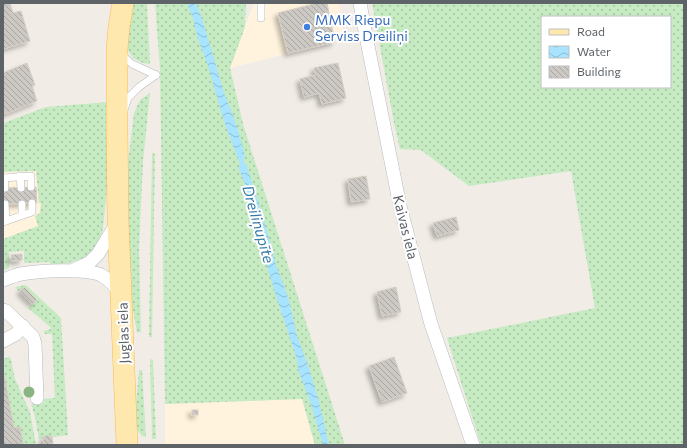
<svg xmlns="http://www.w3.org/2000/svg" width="687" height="448" viewBox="0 0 687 448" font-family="Commissioner,sans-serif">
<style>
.commercial{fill:#fff3dd}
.grass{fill:url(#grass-dots);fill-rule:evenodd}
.water{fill:url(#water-waves)}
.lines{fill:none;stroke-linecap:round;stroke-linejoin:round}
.stream{stroke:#a8e4ff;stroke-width:4.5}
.building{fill:url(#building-back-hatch);stroke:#d6cec4;filter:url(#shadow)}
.service-casing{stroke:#b6babd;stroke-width:8}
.minor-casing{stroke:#b6babd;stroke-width:14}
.primary-casing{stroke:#fcb854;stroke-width:22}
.service{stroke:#fff;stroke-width:7}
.minor{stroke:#fff;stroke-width:13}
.primary{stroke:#ffe8ad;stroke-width:21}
.tree{fill:#8ab481}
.shop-dot{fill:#3f7fe0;stroke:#fff;stroke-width:1.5}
.labels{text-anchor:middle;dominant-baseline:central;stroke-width:4;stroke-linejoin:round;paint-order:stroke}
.shop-label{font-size:14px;fill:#366cbe;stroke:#fff;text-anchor:start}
.street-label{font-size:14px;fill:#5d6367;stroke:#fff}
.water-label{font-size:15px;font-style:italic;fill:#377ba7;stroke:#fff}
</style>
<defs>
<pattern id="grass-dots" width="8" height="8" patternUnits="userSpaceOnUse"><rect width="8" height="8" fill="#c6eac1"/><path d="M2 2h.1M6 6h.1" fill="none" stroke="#a4c1a1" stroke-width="1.8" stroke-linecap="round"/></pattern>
<pattern id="water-waves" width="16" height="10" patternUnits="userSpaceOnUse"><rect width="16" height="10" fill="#a8e4ff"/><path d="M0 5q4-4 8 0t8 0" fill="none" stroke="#8cbcd2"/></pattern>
<pattern id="building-back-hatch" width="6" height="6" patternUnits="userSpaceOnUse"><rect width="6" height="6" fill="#ccc8c3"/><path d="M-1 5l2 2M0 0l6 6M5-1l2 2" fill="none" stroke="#a9a6a2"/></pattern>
<filter id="shadow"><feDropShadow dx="-3.5" dy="3.5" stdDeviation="2" flood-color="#0004"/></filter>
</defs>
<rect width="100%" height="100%" fill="#f1ede6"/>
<g class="commercial">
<polygon points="254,3 339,3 344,41 335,42 230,68"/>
<polygon points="40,167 44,226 3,241 3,169"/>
<polygon points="302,399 315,445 165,445 165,404"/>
</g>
<g class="grass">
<polygon points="130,3 147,3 150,64 143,63 133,58 129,52 125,44"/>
<polygon points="155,3 246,3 245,27 230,68 243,124 345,445 315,445 302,399 165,404 160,68"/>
<path d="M372,3h312v442h-203l-34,-107 148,-30 -24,-137 -102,15 -48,-36 -21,-1 -6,-26zM542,17h128v70h-128z"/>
<polygon points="150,93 143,161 139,248 141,332 137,333 130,293 126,180 134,113 140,100"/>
<path d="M108,102l1,65 -6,61c-7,31 -25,35 -53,37v-3l-26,1v-12l-15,1v16l-6,2v-31l35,-13 -3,-10 5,-3 1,-10h-2l-3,-32 -33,1v-49l43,-16z"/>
<polygon points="152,153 155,154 152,337 149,337"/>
<polygon points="26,285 61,318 68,435 39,439 34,413 31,404 43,403 44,402 44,399 55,398 52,334 45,334 44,333 44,331 51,329 50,327 28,308 37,299 24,287 20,292 15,287"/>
<polygon points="9,357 11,359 15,379 30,412 36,445 23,445 20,427 14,428 3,369 3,359"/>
<polygon points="150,359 153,360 156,439 152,439"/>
<polygon points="139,370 142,370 146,437 142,436 134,426"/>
</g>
<g class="water">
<polygon points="187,3 196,3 204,25 224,93 236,123 245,156 244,159 239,161 225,124 207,63 198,39 193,18"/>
<polygon points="246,164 263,216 276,265 288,297 297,336 308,365 318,398 329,445 323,445 311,404 299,372 296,356 277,299 253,220 246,186 238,167"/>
</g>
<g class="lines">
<polyline class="stream" points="240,155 244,171"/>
</g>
<g class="building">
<polygon points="3,3 10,3 13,13 21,11 30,41 3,49"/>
<polygon points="314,3 327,3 335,42 288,53 278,13 314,4"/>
<polygon points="27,63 35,85 32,86 37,101 5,114 3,108 3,73"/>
<polygon points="338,63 346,98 322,104 319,93 304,97 300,79 316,75 314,68"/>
<polygon points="366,176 370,199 351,202 348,179"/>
<polygon points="36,187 37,203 3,204 3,188"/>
<polygon points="456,217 459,230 437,236 433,223"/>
<polygon points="22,254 22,260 12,261 11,255"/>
<polygon points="24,287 37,300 33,304 20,291"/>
<polygon points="396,287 401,312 382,316 377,292"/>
<polygon points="394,357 407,393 382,402 369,366"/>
<polygon points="3,369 14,428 20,427 23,445 3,445"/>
<rect x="192" y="410" width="6" height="5"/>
<polygon points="47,435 52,437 53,443 49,445 44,444 43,439"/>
</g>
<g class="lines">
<g class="service-casing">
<g id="service">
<polyline points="261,18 261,3"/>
<polyline points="122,55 132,64 156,75"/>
<polyline points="124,110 128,98 139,87 156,75"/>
<polyline points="20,176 21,188"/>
<polyline points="3,178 31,176 31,187"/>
<polyline points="4,178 5,188"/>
<polyline points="5,204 6,221"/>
<polyline points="22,204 22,215"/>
<polyline points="3,222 32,212 32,203"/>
</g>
</g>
<g class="minor-casing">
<g id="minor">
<polyline points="360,3 366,36 400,206 431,324 473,445"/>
<polyline points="74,270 89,263 98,254 117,223"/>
<path d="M3,280c6,-2 12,-5 18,-6 16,-3 66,-6 80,1 9,5 15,12 20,20"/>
<polyline points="3,310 6,311 33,337 35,344 37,398"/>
<polyline points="3,341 16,334 23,326"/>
</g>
</g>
<g class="primary-casing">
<polyline id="primary" points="123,3 119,27 117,49 117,129 118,221 127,445"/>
</g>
<use href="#service" class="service"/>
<use href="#minor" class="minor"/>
<use href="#primary" class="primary"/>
</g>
<circle class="tree" cx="29" cy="392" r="5.5"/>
<circle class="shop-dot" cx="307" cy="27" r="4"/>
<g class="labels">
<g class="shop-label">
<text x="315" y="19">MMK Riepu<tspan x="315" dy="16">Serviss Dreiliņi</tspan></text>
</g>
<g class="street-label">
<text transform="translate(406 227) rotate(76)">Kaivas iela</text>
<text transform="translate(123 333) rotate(-92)">Juglas iela</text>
</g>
<g class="water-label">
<text transform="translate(259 224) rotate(74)">Dreiliņupīte</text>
</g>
</g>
<rect width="687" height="448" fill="none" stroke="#5d6367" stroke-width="8"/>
<rect x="541" y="16" width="130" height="72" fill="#ffffff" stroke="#bec1c2"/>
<rect x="549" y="29" width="20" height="6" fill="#ffe8ad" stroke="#bec1c2"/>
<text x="577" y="36" font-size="12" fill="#5d6367">Road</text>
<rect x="549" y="46" width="20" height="12" fill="url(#water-waves)" stroke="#bec1c2"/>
<text x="577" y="56" font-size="12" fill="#5d6367">Water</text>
<rect x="549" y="66" width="20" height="12" fill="url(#building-back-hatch)" stroke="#bec1c2"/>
<text x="577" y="76" font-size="12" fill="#5d6367">Building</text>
</svg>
